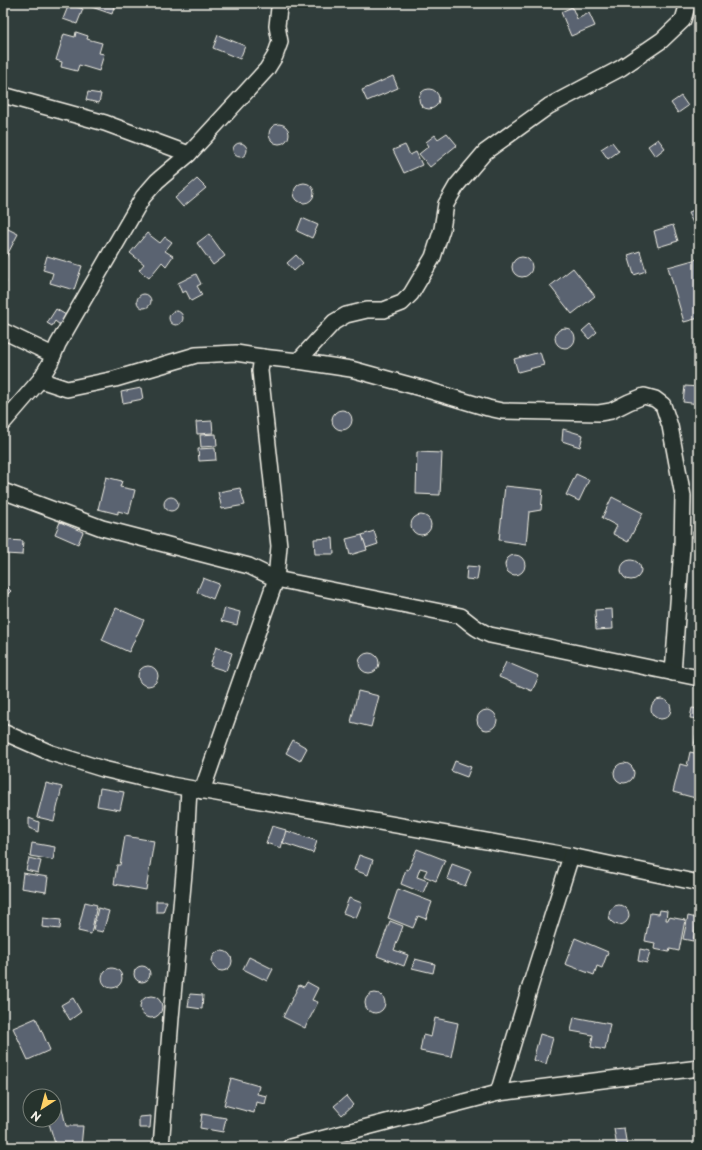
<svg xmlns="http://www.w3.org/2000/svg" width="702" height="1150" viewBox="0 0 702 1150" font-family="'Playpen Sans',sans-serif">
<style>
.building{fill:#5a6471;stroke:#f4f1e8}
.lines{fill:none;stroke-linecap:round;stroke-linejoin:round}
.minor-casing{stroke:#f4f1e8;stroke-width:18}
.minor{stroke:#26332d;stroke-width:15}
</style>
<rect width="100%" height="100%" fill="#303d3b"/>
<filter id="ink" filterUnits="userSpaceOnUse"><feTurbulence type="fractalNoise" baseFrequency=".025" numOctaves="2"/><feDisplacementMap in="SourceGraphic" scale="8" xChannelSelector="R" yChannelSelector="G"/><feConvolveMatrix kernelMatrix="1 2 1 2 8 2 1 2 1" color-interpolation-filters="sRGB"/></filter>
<g filter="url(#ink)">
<g class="building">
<polygon points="83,3 115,3 112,14 83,4"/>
<polygon points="69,4 83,9 77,24 63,19"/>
<polygon points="572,7 577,19 589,13 595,26 571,36 561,12"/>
<polygon points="76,32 88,36 87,39 102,43 99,53 104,54 99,71 79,65 77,71 61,67 62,62 56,60 64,34 75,37"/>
<polygon points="218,35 245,46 240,59 213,48"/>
<polygon points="393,76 398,88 367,101 362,90"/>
<circle cx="429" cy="99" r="10"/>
<polygon points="88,92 101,94 99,103 86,100"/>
<polygon points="681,96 688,106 678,113 671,103"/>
<circle cx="279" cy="134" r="10"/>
<polygon points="447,133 457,145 430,167 419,154 429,146 426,142 435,135 438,139"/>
<polygon points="658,139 665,148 655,156 648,146"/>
<polygon points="612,142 619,151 608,159 601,149"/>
<circle cx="240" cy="150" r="7"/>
<polygon points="405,145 410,155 416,152 422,165 404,173 393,150"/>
<polygon points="197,179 206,188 183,207 175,198"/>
<circle cx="304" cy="193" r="10"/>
<polygon points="695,209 699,217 699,225 695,227 688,213"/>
<polygon points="302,218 318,225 312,238 297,231"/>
<polygon points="673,225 678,241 658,247 654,231"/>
<polygon points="4,227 18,234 5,259 3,258 3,230"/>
<polygon points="147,233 160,243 165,237 172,242 165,251 173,256 166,266 162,262 149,278 139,270 144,264 130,253"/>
<polygon points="209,234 225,256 213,265 197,243"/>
<polygon points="640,251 646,271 634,275 628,255"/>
<polygon points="296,255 303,263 294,271 287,263"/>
<polygon points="47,256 82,266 74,290 50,283 53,273 43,270"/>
<circle cx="522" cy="267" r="10"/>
<polygon points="697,259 699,267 699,318 684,322 668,267"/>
<polygon points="573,268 595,296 572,314 550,286"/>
<polygon points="196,274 201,284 197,286 202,295 191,301 186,291 182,293 178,283"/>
<polygon points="3,275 6,281 6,283 3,287"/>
<circle cx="144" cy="301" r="7"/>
<polygon points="56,309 66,315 60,325 55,321 52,326 47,323"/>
<circle cx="176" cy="318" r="7"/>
<polygon points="590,324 597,332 589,339 582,331"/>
<circle cx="565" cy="338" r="10"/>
<polygon points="540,352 544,365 518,372 514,359"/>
<polygon points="685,386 699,387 699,404 683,402"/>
<polygon points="141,388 143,399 123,403 121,392"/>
<circle cx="342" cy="420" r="10"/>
<polygon points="212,421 213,433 197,434 196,422"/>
<polygon points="563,429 583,435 580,447 562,441"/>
<polygon points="216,434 217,446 201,447 200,435"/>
<polygon points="215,448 216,460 199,461 198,449"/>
<polygon points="417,452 442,453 440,495 416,494"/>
<polygon points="576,474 589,480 579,501 566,495"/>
<polygon points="106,477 122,481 120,487 135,490 129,514 118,511 118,514 98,509"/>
<polygon points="505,486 543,490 541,510 529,512 526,544 499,540"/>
<polygon points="240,488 245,505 222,509 218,492"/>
<polygon points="612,497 643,513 628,542 613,534 617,526 602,518"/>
<circle cx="171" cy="504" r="7"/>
<circle cx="421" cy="525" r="10"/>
<polygon points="60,522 83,532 78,544 55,534"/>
<polygon points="374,531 378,544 366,548 362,535"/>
<rect x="693" y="532" width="6" height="17"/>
<polygon points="362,535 367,550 350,555 346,539"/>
<polygon points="333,538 334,554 315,554 314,539"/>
<polygon points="8,540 23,541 22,555 6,554"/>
<circle cx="515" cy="565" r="10"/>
<circle cx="631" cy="570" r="10"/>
<polygon points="467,566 479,567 477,580 466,579"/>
<polygon points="203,578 219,584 213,599 197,592"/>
<polygon points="3,583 11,591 3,599"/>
<polygon points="116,608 144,620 129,652 102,640"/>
<polygon points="225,608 240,612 237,625 221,621"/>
<polygon points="612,609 613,629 596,630 595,610"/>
<polygon points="216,647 232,653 226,671 210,666"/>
<circle cx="369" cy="663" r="10"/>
<polygon points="506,662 539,676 532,691 499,677"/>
<circle cx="148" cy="676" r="10"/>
<polygon points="358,691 379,696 371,727 351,722"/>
<circle cx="661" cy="709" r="10"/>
<polygon points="692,708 699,709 699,719 690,718"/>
<circle cx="487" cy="720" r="10"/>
<polygon points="698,722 699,722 699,732 696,731"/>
<polygon points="696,735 699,736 699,749 694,748"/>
<polygon points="293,740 307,748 300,761 286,753"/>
<polygon points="690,752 699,754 699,799 673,792 680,764 687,766"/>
<polygon points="455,761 471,767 467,777 451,771"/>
<circle cx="624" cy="773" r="10"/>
<polygon points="46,783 62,787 54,821 37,817"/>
<polygon points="100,788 124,792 120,810 97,806"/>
<polygon points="29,818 39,822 38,832 29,828"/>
<polygon points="272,826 286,830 281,848 266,843"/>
<polygon points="287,831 317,841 313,853 283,843"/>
<polygon points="125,836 154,841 146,890 114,884 117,865 120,865"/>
<polygon points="32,843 55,847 53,860 30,856"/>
<polygon points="417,849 445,860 436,881 424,876 427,870 420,868 417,877 428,881 423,893 401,884 406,869 408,870"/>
<polygon points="359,855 373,860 368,875 354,870"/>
<polygon points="29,858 41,861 38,873 26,870"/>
<polygon points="452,864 471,871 465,886 447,879"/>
<polygon points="23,873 48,877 46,892 21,888"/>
<polygon points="398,889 432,902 426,919 418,916 413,928 388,918"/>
<polygon points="349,898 362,903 356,918 343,913"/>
<polygon points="156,901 167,901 163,912 156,912"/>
<polygon points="85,902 97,905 91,934 78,931"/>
<circle cx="619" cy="915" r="10"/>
<polygon points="98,908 109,911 103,932 93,930"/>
<polygon points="660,910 667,911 666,920 668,920 669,917 685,920 679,951 670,949 669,952 654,949 655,943 645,941 650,913 659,914"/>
<polygon points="688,916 697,918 693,941 683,939"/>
<polygon points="43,918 61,920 60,929 42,927"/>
<polygon points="390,921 403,926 394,950 408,955 404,966 377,956"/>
<polygon points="575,938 608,952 602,968 597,966 594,975 565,964"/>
<polygon points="640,949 650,951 647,963 638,961"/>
<circle cx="222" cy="961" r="10"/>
<polygon points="249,957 273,969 267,981 243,969"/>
<polygon points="415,959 435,964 433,973 412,968"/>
<circle cx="142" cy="974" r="8"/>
<circle cx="112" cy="978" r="10"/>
<polygon points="307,982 318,988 312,1000 318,1002 305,1028 283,1017 299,985 304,987"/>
<circle cx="375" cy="1003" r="10"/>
<polygon points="190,994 203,995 202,1009 188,1007"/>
<circle cx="151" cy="1007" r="11"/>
<polygon points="73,998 81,1012 70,1020 61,1005"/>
<polygon points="574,1017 610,1024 605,1050 591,1047 593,1035 571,1031"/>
<polygon points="36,1018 50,1050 28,1060 13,1028"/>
<polygon points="435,1018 458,1023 451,1057 420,1051 423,1035 431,1037"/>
<polygon points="540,1034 553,1038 546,1064 533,1060"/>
<polygon points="231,1078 259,1086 257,1094 267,1096 265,1104 256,1102 254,1113 224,1105"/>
<polygon points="346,1096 353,1105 342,1115 334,1106"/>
<polygon points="60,1099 66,1126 83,1126 81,1147 56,1147 48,1120 54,1120 54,1100"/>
<polygon points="202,1114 226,1118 223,1132 200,1128"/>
<polygon points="151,1116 150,1128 139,1128 139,1117"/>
<polygon points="624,1128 627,1147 617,1147 614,1129"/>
</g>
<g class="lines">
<g class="minor-casing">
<g id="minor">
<polyline points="3,95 105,123 189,154"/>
<polyline points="3,331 53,355"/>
<polyline points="262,357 298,361 351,369 424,389 488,408 502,411 599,413 611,411 629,402 644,396 655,399 663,405 670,426 683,496 682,547 673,673"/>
<polyline points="298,361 334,322 346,315 367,310 384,310 402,303 411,294 433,257 442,229 446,204 457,185 485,152 549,106 621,68 662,40 683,20 688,3"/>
<polyline points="40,380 67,389 115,379 196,355 236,353 262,357 260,371 279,546 276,579 202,791"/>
<polyline points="3,423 40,380 50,363 58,344 143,197 157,181 189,154 267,69 275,56 280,42 277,26 279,8 281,3"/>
<path d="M3,491l99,37 147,38 27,13 185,37c10,8 17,15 29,19l209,43"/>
<polyline points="3,732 51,753 103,769 171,785 571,856 699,883"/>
<polyline points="498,1093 533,977 571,856"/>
<polyline points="161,1147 171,1018 185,862 189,789"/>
<polyline points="290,1147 498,1093 699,1068"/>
</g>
</g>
<use href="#minor" class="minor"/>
</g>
</g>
<rect width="702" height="1150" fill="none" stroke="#26332d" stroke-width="16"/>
<rect x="8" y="8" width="686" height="1134" fill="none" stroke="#f4f1e8" stroke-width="1.5" filter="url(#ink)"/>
<g transform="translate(42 1108) rotate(216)"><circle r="19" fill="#26332d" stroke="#787f78"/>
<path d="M0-3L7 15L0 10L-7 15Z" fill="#ffd166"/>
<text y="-6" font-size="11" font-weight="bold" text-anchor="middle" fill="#f4f1e8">N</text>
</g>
</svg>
